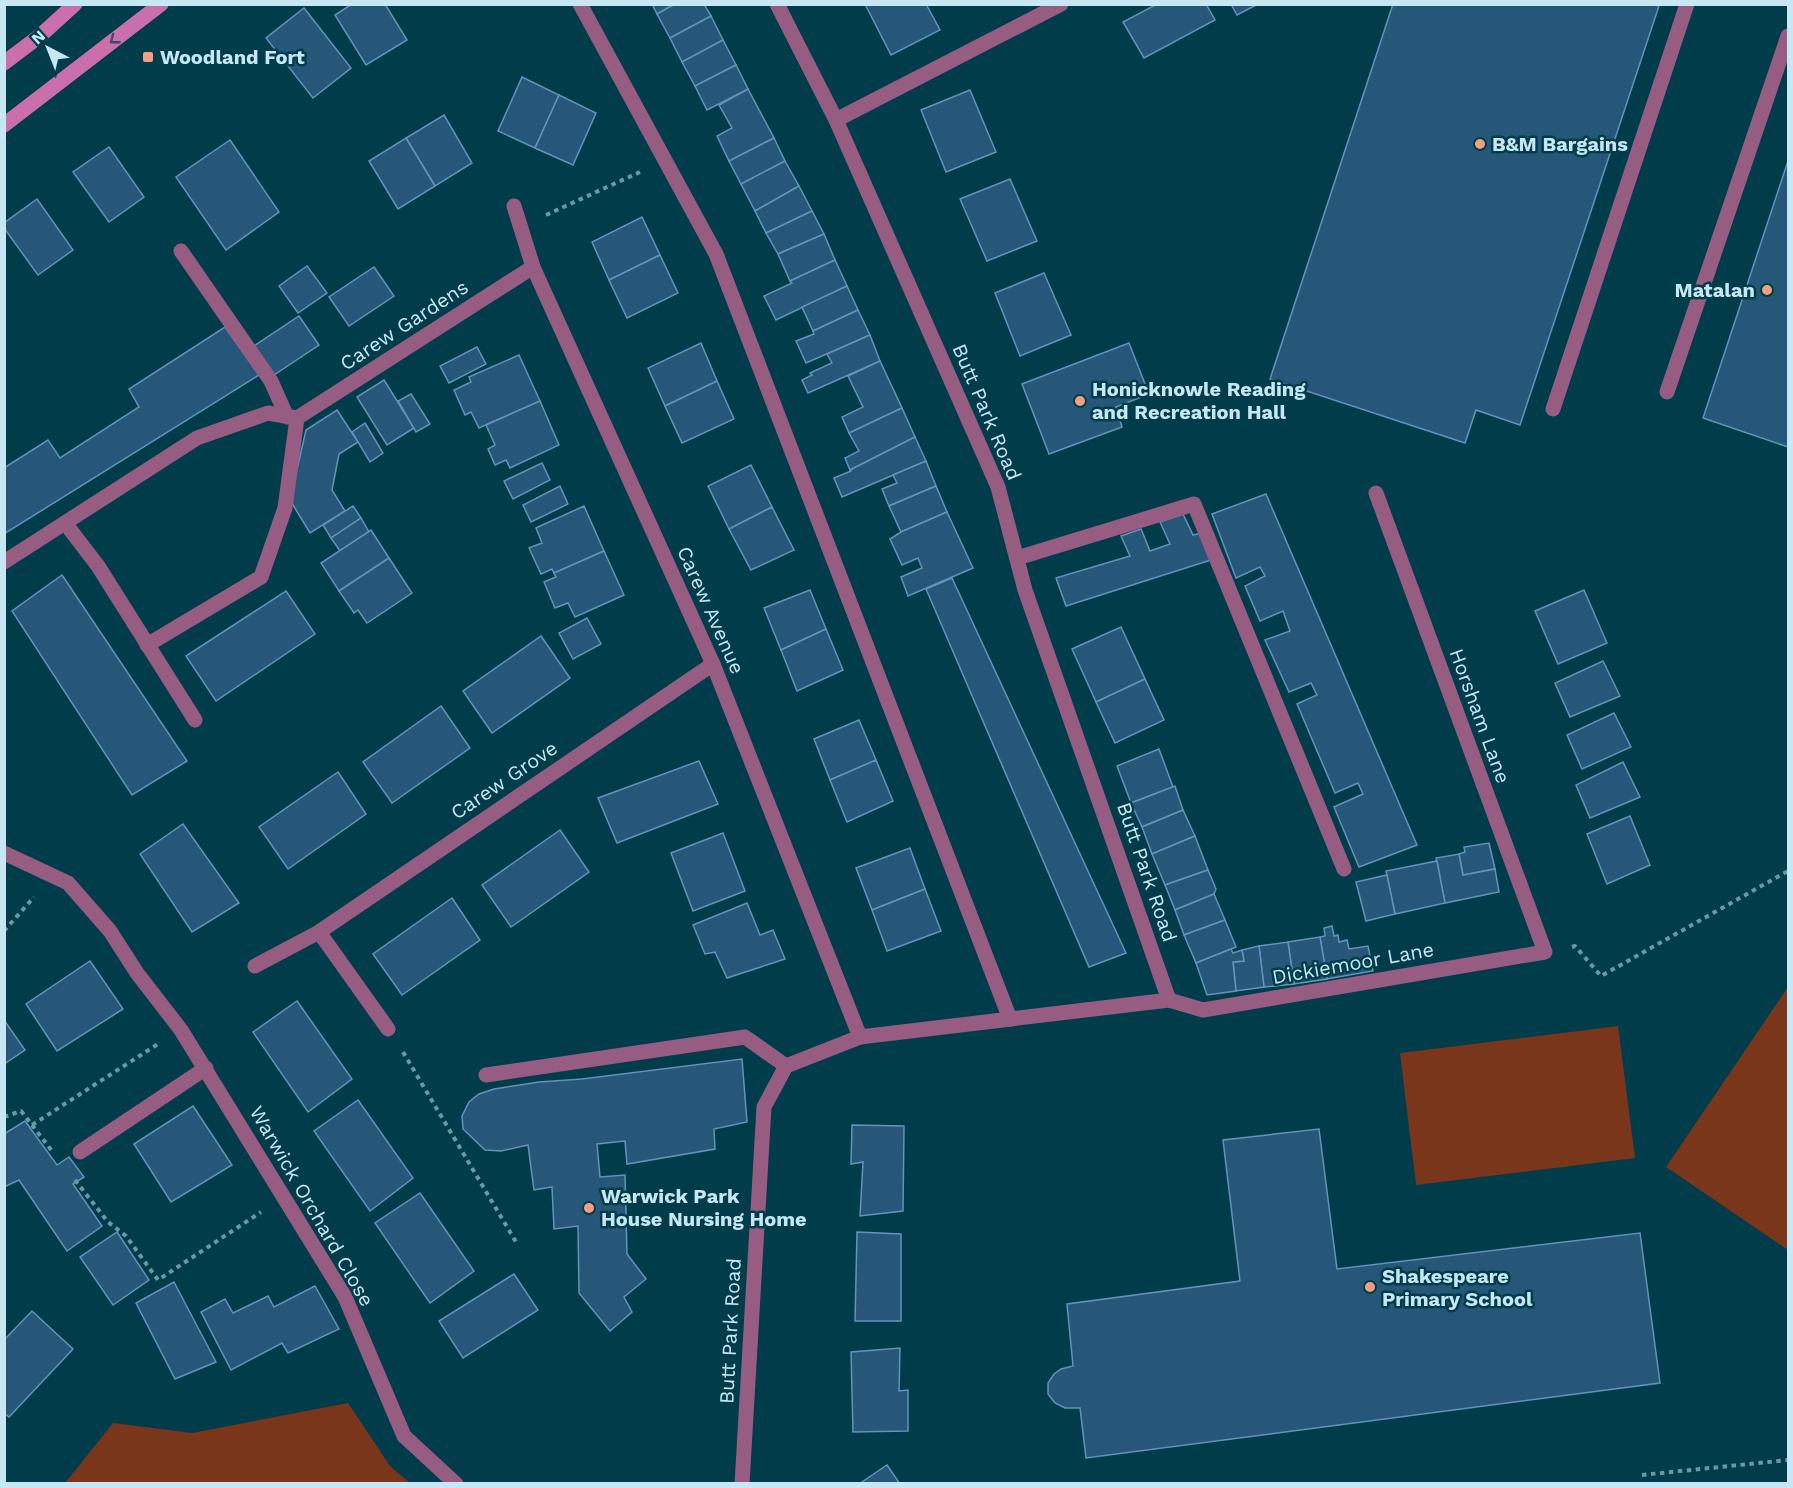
<svg xmlns="http://www.w3.org/2000/svg" width="1793" height="1488" viewBox="0 0 1793 1488" font-family="'Work Sans',sans-serif">
<style>
.green{fill:#79361b}
.building{fill:#275778;stroke:#6394b8;stroke-width:1.5}
.lines{fill:none;stroke-linecap:round;stroke-linejoin:round}
.path{stroke:#6a98a5;stroke-width:4;stroke-dasharray:4.5 4.5;stroke-linecap:butt}
.lane{stroke:#965c81;stroke-width:15}
.street{stroke:#965c81;stroke-width:15}
.secondary{stroke:#ca6fab;stroke-width:15}
.oneway{stroke:#3d4b68}
.poi-dot{fill:#f2a080;stroke:#013c4b;stroke-width:2}
.labels{text-anchor:middle;dominant-baseline:central;stroke-width:5;stroke-linejoin:round;paint-order:stroke}
.poi-label{font-size:20px;font-weight:bold;fill:#c6e7f3;stroke:#013c4b;text-anchor:start}
.street-label{font-size:20px;fill:#c6e7f3;stroke:#013c4b}
</style>
<rect width="100%" height="100%" fill="#013c4b"/>
<g class="green">
<polygon points="1788,987 1788,1250 1666,1167"/>
<polygon points="1618,1026 1635,1158 1416,1185 1400,1053"/>
<polygon points="348,1403 390,1466 410,1483 65,1483 113,1423 192,1433"/>
</g>
<g class="building">
<polygon points="352,4 385,4 407,40 366,65 335,15"/>
<polygon points="652,4 675,4 657,14"/>
<polygon points="675,4 704,4 711,16 670,38 657,14"/>
<polygon points="865,4 926,4 940,30 891,55"/>
<polygon points="1157,4 1206,4 1215,20 1144,58 1123,22"/>
<polygon points="1231,4 1258,4 1237,15"/>
<polygon points="1393,4 1654,4 1659,6 1520,425 1476,410 1465,443 1270,379"/>
<polygon points="304,8 351,68 313,98 266,38"/>
<polygon points="711,16 723,40 682,62 670,38"/>
<polygon points="723,40 736,65 695,86 682,62"/>
<polygon points="736,65 748,89 707,110 695,86"/>
<polygon points="522,77 559,95 535,148 498,131"/>
<polygon points="748,89 774,138 729,161 717,136 732,128 719,105"/>
<polygon points="970,90 996,152 946,172 921,110"/>
<polygon points="559,95 596,113 573,165 535,148"/>
<polygon points="444,115 472,163 435,186 406,138"/>
<polygon points="406,138 435,186 398,209 369,161"/>
<polygon points="774,138 785,161 741,184 729,161"/>
<polygon points="230,140 279,212 226,250 176,177"/>
<polygon points="109,147 144,197 109,222 73,172"/>
<polygon points="785,161 799,186 755,211 741,184"/>
<polygon points="1788,161 1788,447 1703,418"/>
<polygon points="1010,179 1037,241 987,261 960,199"/>
<polygon points="799,186 812,211 766,233 755,211"/>
<polygon points="37,199 73,250 38,275 4,228 4,223"/>
<polygon points="812,211 824,234 778,254 766,233"/>
<polygon points="642,217 660,255 609,280 592,242"/>
<polygon points="824,234 835,260 790,281 778,254"/>
<polygon points="660,255 678,293 627,318 609,280"/>
<polygon points="835,260 847,286 776,320 764,296 792,283 790,281"/>
<polygon points="307,266 327,293 298,313 279,286"/>
<polygon points="374,267 394,296 349,326 329,297"/>
<polygon points="1044,273 1071,335 1020,356 995,293"/>
<polygon points="847,286 858,310 813,331 802,307"/>
<polygon points="858,310 870,335 806,363 796,341 814,334 813,331"/>
<polygon points="299,316 319,345 274,375 254,346"/>
<polygon points="225,327 259,375 4,534 4,468 48,440 60,458 139,407 129,389"/>
<polygon points="870,335 880,361 808,393 802,380 812,375 810,373 832,363 827,354"/>
<polygon points="701,343 717,381 665,406 648,368"/>
<polygon points="1129,343 1149,394 1116,407 1122,427 1049,454 1022,384"/>
<polygon points="477,347 486,364 449,383 440,366"/>
<polygon points="519,355 540,401 479,428 471,412 465,415 454,390 471,382 469,377"/>
<polygon points="880,361 902,408 849,433 842,417 863,407 848,376"/>
<polygon points="384,380 414,428 387,445 357,397"/>
<polygon points="717,381 734,419 682,443 665,406"/>
<polygon points="411,394 430,424 416,432 398,401"/>
<polygon points="540,401 559,445 510,468 506,460 495,465 488,449 495,445 486,425"/>
<polygon points="902,408 915,437 850,470 845,458 859,451 849,433"/>
<polygon points="337,410 358,442 339,454 332,490 345,511 310,533 290,500 306,430"/>
<polygon points="365,423 383,453 370,462 352,432"/>
<polygon points="915,437 926,461 842,497 834,478 851,471 850,470"/>
<polygon points="926,461 936,486 889,506 882,489 897,483 893,475"/>
<polygon points="542,463 550,480 513,499 504,481"/>
<polygon points="751,465 772,507 729,529 708,486"/>
<polygon points="560,486 568,504 531,522 523,505"/>
<polygon points="936,486 947,512 901,532 889,506"/>
<polygon points="1266,494 1417,845 1359,867 1334,807 1363,794 1358,783 1335,793 1297,704 1317,695 1311,683 1289,692 1265,640 1290,631 1283,611 1260,621 1245,586 1265,576 1260,567 1236,578 1212,514"/>
<polygon points="353,506 361,518 331,538 323,525"/>
<polygon points="584,506 604,551 554,573 552,569 541,574 529,548 542,543 536,528"/>
<polygon points="772,507 794,550 751,570 729,529"/>
<polygon points="947,512 973,568 908,596 901,577 922,568 918,558 902,565 890,539 901,532"/>
<polygon points="1183,514 1193,535 1201,533 1214,559 1066,606 1056,578 1130,556 1121,536 1141,529 1150,551 1170,544 1160,522"/>
<polygon points="361,518 369,532 340,551 331,538"/>
<polygon points="371,530 389,558 339,591 321,563"/>
<polygon points="604,551 624,595 575,617 568,603 555,608 544,582 556,577 554,573"/>
<polygon points="389,558 412,593 367,623 358,610 354,613 339,591"/>
<polygon points="62,575 187,761 132,795 12,611"/>
<polygon points="952,578 1126,953 1089,967 926,589"/>
<polygon points="810,590 826,629 781,650 764,608"/>
<polygon points="1584,590 1607,643 1558,664 1535,611"/>
<polygon points="286,591 315,634 216,701 186,656"/>
<polygon points="587,618 601,644 573,659 559,633"/>
<polygon points="1121,627 1145,679 1096,702 1072,649"/>
<polygon points="826,629 843,670 797,691 781,650"/>
<polygon points="541,636 570,678 492,733 463,691"/>
<polygon points="1603,661 1620,696 1570,717 1555,683"/>
<polygon points="1145,679 1164,720 1115,743 1096,702"/>
<polygon points="441,706 470,748 392,803 363,762"/>
<polygon points="1614,713 1631,747 1582,769 1567,735"/>
<polygon points="859,720 876,760 830,780 814,739"/>
<polygon points="1159,749 1173,787 1131,803 1117,766"/>
<polygon points="876,760 893,801 847,822 830,780"/>
<polygon points="699,761 718,804 617,843 598,798"/>
<polygon points="1623,762 1640,797 1590,818 1576,785"/>
<polygon points="338,772 366,814 288,869 259,827"/>
<polygon points="1175,786 1183,810 1142,827 1131,803"/>
<polygon points="1183,810 1195,836 1152,854 1142,827"/>
<polygon points="1630,816 1650,865 1607,884 1587,834"/>
<polygon points="183,824 239,903 192,932 140,854"/>
<polygon points="560,830 589,872 511,927 482,885"/>
<polygon points="723,833 745,891 693,911 671,853"/>
<polygon points="1195,836 1208,870 1165,885 1152,854"/>
<polygon points="1489,843 1495,869 1463,875 1459,854 1465,852 1464,847"/>
<polygon points="910,848 925,889 872,910 856,868"/>
<polygon points="1459,854 1463,875 1495,869 1499,892 1445,903 1436,858"/>
<polygon points="1437,861 1445,903 1395,914 1386,871"/>
<polygon points="1208,870 1216,889 1214,894 1175,910 1165,885"/>
<polygon points="1387,875 1395,914 1366,921 1356,882"/>
<polygon points="925,889 941,931 887,951 872,910"/>
<polygon points="1214,894 1225,920 1184,935 1175,910"/>
<polygon points="452,898 480,940 402,995 373,954"/>
<polygon points="747,903 760,935 773,930 785,959 727,978 715,952 705,954 693,925"/>
<polygon points="1225,920 1236,947 1196,963 1184,935"/>
<polygon points="1332,926 1334,936 1338,935 1339,942 1347,940 1349,949 1368,946 1373,971 1327,979 1320,937 1325,936 1324,928"/>
<polygon points="1320,937 1327,979 1294,984 1288,942"/>
<polygon points="1288,942 1294,984 1264,987 1259,946"/>
<polygon points="1259,946 1264,987 1236,991 1233,962 1244,961 1242,950"/>
<polygon points="1231,949 1233,953 1242,950 1244,961 1233,962 1236,991 1207,995 1196,963"/>
<polygon points="90,961 123,1009 57,1051 26,1004"/>
<polygon points="297,1001 352,1079 308,1112 253,1032"/>
<polygon points="4,1020 25,1050 4,1064"/>
<polygon points="742,1059 747,1122 714,1129 715,1149 627,1164 625,1141 597,1144 600,1177 625,1175 627,1254 646,1279 624,1297 632,1312 610,1331 579,1293 578,1226 554,1229 552,1187 534,1190 528,1145 501,1151 485,1150 463,1129 462,1116 469,1102 479,1094 494,1089 539,1082 582,1079"/>
<polygon points="358,1100 413,1178 370,1211 314,1131"/>
<polygon points="193,1106 232,1165 171,1202 134,1144"/>
<polygon points="25,1121 57,1165 69,1157 84,1177 73,1184 102,1226 67,1251 19,1180 4,1187 4,1134"/>
<polygon points="852,1125 904,1126 903,1211 860,1216 863,1162 851,1164"/>
<polygon points="1319,1129 1337,1269 1640,1233 1660,1383 1086,1458 1080,1408 1065,1408 1055,1403 1048,1394 1048,1383 1054,1374 1061,1369 1073,1366 1067,1304 1240,1281 1223,1140"/>
<polygon points="420,1193 474,1271 430,1303 375,1223"/>
<polygon points="117,1232 149,1280 113,1305 80,1257"/>
<polygon points="857,1232 901,1234 901,1321 855,1321"/>
<polygon points="514,1274 538,1310 463,1358 439,1321"/>
<polygon points="174,1282 216,1362 175,1379 136,1303"/>
<polygon points="315,1286 339,1329 288,1353 282,1343 231,1370 201,1312 225,1299 233,1313 268,1296 274,1307"/>
<polygon points="32,1311 73,1349 9,1417 4,1413 4,1340"/>
<polygon points="900,1348 899,1391 908,1390 908,1431 853,1432 851,1352"/>
<polygon points="887,1465 900,1484 859,1484"/>
</g>
<g class="lines">
<g class="path">
<polyline points="546,215 640,172"/>
<polyline points="4,931 34,897"/>
<polyline points="1572,947 1575,946 1601,976 1788,871"/>
<polyline points="403,1052 516,1242"/>
<polyline points="4,1117 21,1111 32,1125 158,1044"/>
<polyline points="32,1125 52,1151"/>
<polyline points="75,1180 108,1222 126,1236 158,1280 261,1212"/>
<polyline points="1642,1475 1788,1460"/>
</g>
<g class="lane">
<polyline points="580,4 716,254 1010,1019"/>
<polyline points="181,251 271,381 287,417"/>
<polyline points="1667,392 1788,36"/>
<polyline points="1553,409 1687,4"/>
<polyline points="1017,558 1194,504 1344,869"/>
<polyline points="486,1075 745,1037 786,1066"/>
</g>
<g class="street">
<polyline points="777,4 836,120 998,487 1025,590 1169,1000"/>
<polyline points="836,120 1061,4"/>
<polyline points="514,206 533,267 713,664 860,1037"/>
<polyline points="65,523 98,566 195,720"/>
<polyline points="4,562 197,438 268,413 297,418"/>
<polyline points="147,645 261,577 285,508 297,418 533,267"/>
<polyline points="4,853 68,883 110,931 137,973 181,1030 345,1297 404,1436 456,1484"/>
<polyline points="319,932 388,1029"/>
<polyline points="255,966 319,932 713,664"/>
<polyline points="80,1152 206,1068"/>
<polyline points="742,1484 764,1107 786,1066 860,1037 1169,1000 1203,1010 1545,952 1376,493"/>
</g>
<g class="secondary">
<polyline points="4,63 41,35 75,4"/>
<polyline points="4,125 161,4"/>
</g>
</g>
<defs><path id="oneway-chevron" d="M-2-3.5L2.5 0L-2 3.5" fill="none" stroke-width="1.6" stroke-linecap="round" stroke-linejoin="round" transform="scale(1.5)"/></defs>
<use class="oneway" href="#oneway-chevron" transform="translate(114 40) rotate(142)"/>
<g class="poi-dot">
<rect x="142" y="51" width="12" height="12" rx="3"/>
<circle cx="1480" cy="144" r="6"/>
<circle cx="1767" cy="290" r="6"/>
<circle cx="1080" cy="401" r="6"/>
<circle cx="589" cy="1208" r="6"/>
<circle cx="1370" cy="1287" r="6"/>
</g>
<g class="labels">
<g class="poi-label">
<text x="160" y="57">Woodland Fort</text>
<text x="1492" y="144">B&amp;M Bargains</text>
<text x="1755" y="290" text-anchor="end">Matalan</text>
<text x="1092" y="389">Honicknowle Reading<tspan x="1092" dy="23">and Recreation Hall</tspan></text>
<text x="601" y="1196">Warwick Park<tspan x="601" dy="23">House Nursing Home</tspan></text>
<text x="1382" y="1276">Shakespeare<tspan x="1382" dy="23">Primary School</tspan></text>
</g>
<g class="street-label">
<text transform="translate(404 325) rotate(-33)">Carew Gardens</text>
<text transform="translate(987 412) rotate(67)">Butt Park Road</text>
<text transform="translate(711 610) rotate(66)">Carew Avenue</text>
<text transform="translate(1480 716) rotate(70)">Horsham Lane</text>
<text transform="translate(504 780) rotate(-34)">Carew Grove</text>
<text transform="translate(1147 872) rotate(71)">Butt Park Road</text>
<text transform="translate(1353 963) rotate(-10)">Dickiemoor Lane</text>
<text transform="translate(312 1206) rotate(60)">Warwick Orchard Close</text>
<text transform="translate(730 1331) rotate(-87)">Butt Park Road</text>
</g>
</g>
<rect width="1793" height="1488" fill="none" stroke="#c6e7f3" stroke-width="12"/>
<g transform="translate(48 48) rotate(318)" stroke="#013c4b" stroke-width="4.5" paint-order="stroke">
<path d="M0-4.5L10 22L0 15L-10 22Z" fill="#c6e7f3"/>
<text y="-9" font-size="16" font-weight="bold" text-anchor="middle" fill="#c6e7f3">N</text>
</g>
</svg>
